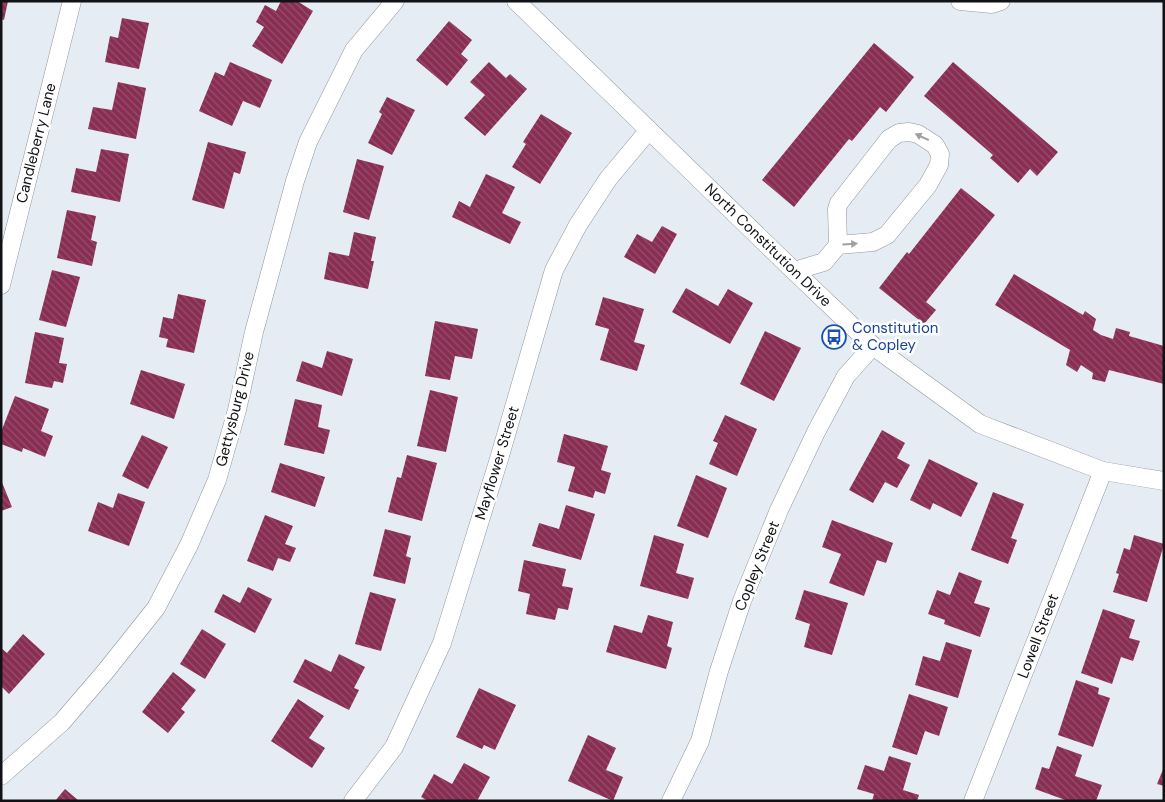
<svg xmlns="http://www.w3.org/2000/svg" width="1165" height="802" viewBox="0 0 1165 802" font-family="'DM Sans',sans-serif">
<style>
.building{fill:url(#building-back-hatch)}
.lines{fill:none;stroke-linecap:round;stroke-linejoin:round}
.street-casing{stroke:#90969d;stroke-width:19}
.street{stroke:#fff;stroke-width:18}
.oneway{fill:#9fa0a1}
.labels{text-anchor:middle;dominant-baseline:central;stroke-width:5;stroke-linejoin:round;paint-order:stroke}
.street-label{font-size:15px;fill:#101215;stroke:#fff}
.transit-label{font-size:15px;fill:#164399;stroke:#fff;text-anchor:start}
</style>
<defs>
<pattern id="building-back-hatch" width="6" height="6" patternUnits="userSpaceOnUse" patternTransform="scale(1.25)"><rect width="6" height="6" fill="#892e52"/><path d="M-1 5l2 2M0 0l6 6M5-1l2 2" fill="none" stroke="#94506c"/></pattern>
</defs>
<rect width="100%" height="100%" fill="#e5ecf3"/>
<g class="building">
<polygon points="1,1 8,1 4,20 1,19"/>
<polygon points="281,1 297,1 313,11 282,64 252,46 264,27 256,22 265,5 276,11"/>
<polygon points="122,18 149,23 139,69 105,62 110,36 118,38"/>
<polygon points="449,21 472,40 461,54 468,60 447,86 416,60"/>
<polygon points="874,43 914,77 886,112 880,107 852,141 849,139 794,207 762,180"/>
<polygon points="230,62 272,80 260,108 243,101 232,126 199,111 215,72 224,76"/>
<polygon points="489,62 506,78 510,74 527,89 485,136 464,118 485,95 470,82"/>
<polygon points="953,62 1058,152 1037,176 1030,169 1018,183 990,158 993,155 924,96"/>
<polygon points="118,82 146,88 136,139 88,129 93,107 112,110"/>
<polygon points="387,97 415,110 392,155 368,143 382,114 379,112"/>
<polygon points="541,114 572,133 540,184 512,167 526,144 523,142"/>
<polygon points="208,142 246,152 240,174 234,172 224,209 192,200"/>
<polygon points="101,149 129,154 120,202 71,192 76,168 96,172"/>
<polygon points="357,159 384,166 369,220 343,212"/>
<polygon points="486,174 515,187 502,213 521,222 510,244 452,217 459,201 470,207"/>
<polygon points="961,188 995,215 926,302 936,310 924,324 879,288 907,252 909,254"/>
<polygon points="67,210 96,216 91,240 97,242 92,266 57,258"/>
<polygon points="662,226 677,234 655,274 624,257 637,234 652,242"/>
<polygon points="354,232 376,237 371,261 374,261 368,289 324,279 329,252 349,256"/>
<polygon points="52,270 80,277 66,327 39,320"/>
<polygon points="1014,274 1083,315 1085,311 1096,319 1093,330 1101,335 1113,339 1116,328 1130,332 1129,336 1164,346 1164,384 1109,370 1105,382 1092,379 1093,373 1081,365 1077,372 1066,365 1070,350 995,305"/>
<polygon points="686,288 718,306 728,289 753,303 730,344 672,312"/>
<polygon points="178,294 206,300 194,353 166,347 168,339 159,337 163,317 173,319"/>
<polygon points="603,297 644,309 634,342 645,345 637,371 600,360 609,329 595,325"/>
<polygon points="435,321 478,329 472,359 455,356 450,380 425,376"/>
<polygon points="765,331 801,348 774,401 740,384"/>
<polygon points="35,332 64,338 59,363 67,364 63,383 54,381 52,388 25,383"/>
<polygon points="327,351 353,359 342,396 296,381 302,361 322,368"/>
<polygon points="141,370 185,384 174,419 130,404"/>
<polygon points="430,390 458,397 446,452 417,446"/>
<polygon points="15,396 49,409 41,431 53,436 45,457 23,448 22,452 1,444 1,432"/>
<polygon points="295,399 322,405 318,427 330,430 324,454 284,445"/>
<polygon points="725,415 757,429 737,476 709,464 718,443 713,441"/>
<polygon points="882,430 905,443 897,458 910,465 897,488 885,482 873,503 849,490"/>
<polygon points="564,434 608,446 601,470 611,473 605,494 595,491 593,498 568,491 575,467 557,462"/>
<polygon points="142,435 168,447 148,489 122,476"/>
<polygon points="407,455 437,463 422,521 388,512 397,477 401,478"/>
<polygon points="929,459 978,483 961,517 933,503 930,510 910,500"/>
<polygon points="280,463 325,477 315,507 271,492"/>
<polygon points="696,475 727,488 708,538 677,526"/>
<polygon points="1,480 12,507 1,511"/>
<polygon points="993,492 1024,504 1011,538 1017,540 1008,564 971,550"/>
<polygon points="118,493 145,502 129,546 88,531 98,502 113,508"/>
<polygon points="566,505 595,514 581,560 532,546 539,523 559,529"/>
<polygon points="265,515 293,526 285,544 296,548 290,562 278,558 273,571 247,561"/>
<polygon points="832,520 893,543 886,563 877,560 864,596 829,583 841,554 822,547"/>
<polygon points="385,529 411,536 406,556 411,558 405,584 373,576"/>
<polygon points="654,535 684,544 676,573 694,578 688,599 640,586"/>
<polygon points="1134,535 1164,544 1147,602 1113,592 1119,574 1116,573 1124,548 1130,550"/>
<polygon points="524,560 566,569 562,586 573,588 568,610 558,608 555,620 526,614 530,594 518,591"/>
<polygon points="959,572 982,581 974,603 990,608 980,637 944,624 945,620 928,614 937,590 950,595"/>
<polygon points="248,587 272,599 255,633 214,612 223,594 240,603"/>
<polygon points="804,590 848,603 832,655 804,647 810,624 795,619"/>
<polygon points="370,592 396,599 381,651 355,644"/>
<polygon points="1103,609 1135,620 1129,638 1140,641 1133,661 1121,657 1112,684 1081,673"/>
<polygon points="648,615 673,622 667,646 672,648 666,669 606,652 614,625 642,633"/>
<polygon points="202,629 226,644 205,679 180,664"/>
<polygon points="23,634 45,654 9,694 1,686 1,648 7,653"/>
<polygon points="946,642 972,650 958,698 915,685 923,656 940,661"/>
<polygon points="339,654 365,667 354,688 359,690 349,710 293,682 305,659 331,672"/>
<polygon points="173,672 196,690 181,709 185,712 168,733 142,712"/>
<polygon points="1076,680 1099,688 1098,694 1110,698 1093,747 1058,735"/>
<polygon points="479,688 516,705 495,750 484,745 482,749 456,737"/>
<polygon points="909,694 948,707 939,736 925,731 917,755 892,747"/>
<polygon points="298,699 324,716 309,738 325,748 312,768 271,741"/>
<polygon points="588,735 616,748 606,770 623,777 613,801 568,781"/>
<polygon points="1057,746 1082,755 1075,776 1102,785 1096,801 1068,801 1035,789 1042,767 1049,769"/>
<polygon points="889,756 911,763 903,790 919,795 917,801 872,801 874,794 857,789 865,765 884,771"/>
<polygon points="464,763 490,777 477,801 428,801 421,797 434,774 452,784"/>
<polygon points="1164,767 1164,786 1157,784"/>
<polygon points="65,789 79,801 55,801"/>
</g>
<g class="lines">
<g class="street-casing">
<g id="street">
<polyline points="516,1 794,271 873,346 980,424 1103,471 1164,481"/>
<polyline points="960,1 992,4 1001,1"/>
<polyline points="794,271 824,262 838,245 873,242 887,235 928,185 939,165 940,154 935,145 918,134 909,132 899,133 889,139 839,203 837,209 838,245"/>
<polyline points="1,285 72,1"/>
<polyline points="1,776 62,722 105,672 156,608 189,545 217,480 237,410 254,332 295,181 308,142 354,50 395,1"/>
<polyline points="353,801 394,747 442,643 499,459 554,270 578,225 608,179 649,130"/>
<polyline points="671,801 700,741 719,671 742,601 779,510 816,432 846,376 873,346"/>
<polyline points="973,801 1103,471"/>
</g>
</g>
<use href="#street" class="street"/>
</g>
<defs><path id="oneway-solid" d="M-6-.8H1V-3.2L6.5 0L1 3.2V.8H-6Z" transform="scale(1.25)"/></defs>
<g class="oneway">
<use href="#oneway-solid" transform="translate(922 137) rotate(-155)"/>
<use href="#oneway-solid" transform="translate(850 244) rotate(-3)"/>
</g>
<defs>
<g id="bus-ring" transform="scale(1.25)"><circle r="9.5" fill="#fff" stroke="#1a4fb4" stroke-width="1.5"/><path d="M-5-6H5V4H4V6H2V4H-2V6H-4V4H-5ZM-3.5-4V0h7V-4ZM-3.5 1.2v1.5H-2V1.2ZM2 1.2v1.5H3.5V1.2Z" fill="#1a4fb4"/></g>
</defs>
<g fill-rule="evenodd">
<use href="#bus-ring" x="834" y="337"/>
</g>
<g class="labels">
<g class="street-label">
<text transform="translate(36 143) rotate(-76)">Candleberry Lane</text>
<text transform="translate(768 245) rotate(44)">North Constitution Drive</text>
<text transform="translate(235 409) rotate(-76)">Gettysburg Drive</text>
<text transform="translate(497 463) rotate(-73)">Mayflower Street</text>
<text transform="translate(757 566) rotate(-68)">Copley Street</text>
<text transform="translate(1038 636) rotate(-69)">Lowell Street</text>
</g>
<g class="transit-label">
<text x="852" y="328">Constitution<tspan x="852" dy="17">&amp; Copley</tspan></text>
</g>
</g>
<rect width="1165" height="802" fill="none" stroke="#101215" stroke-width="5"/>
</svg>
